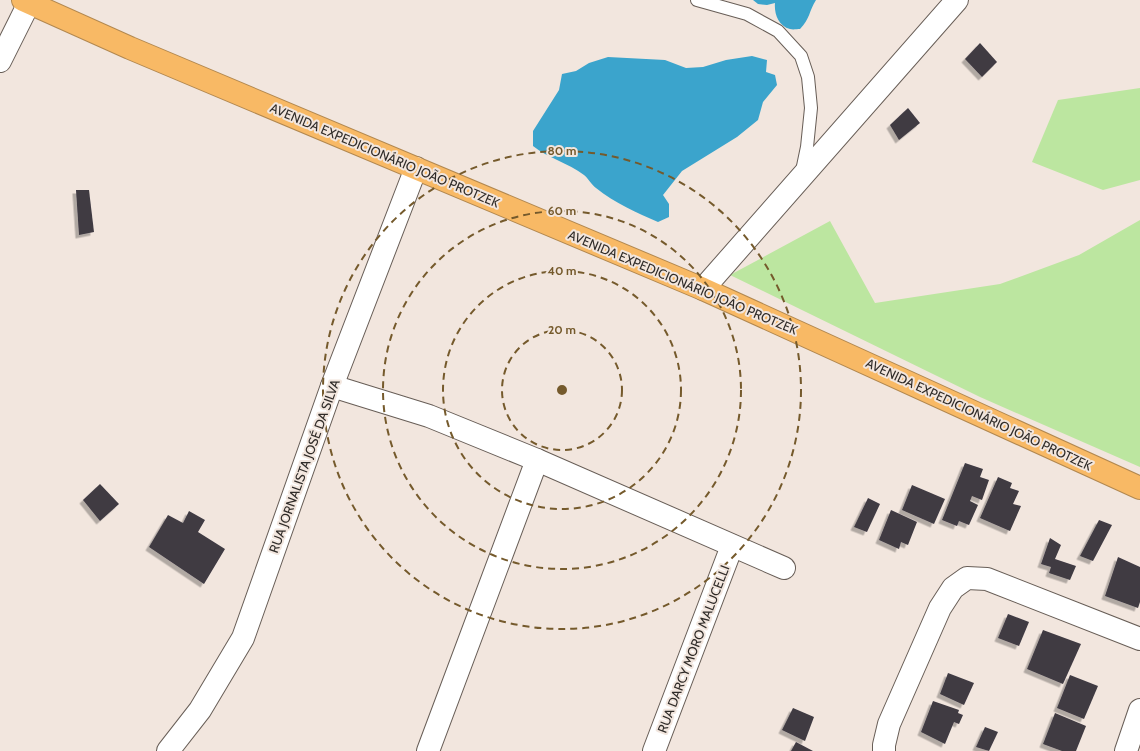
<svg xmlns="http://www.w3.org/2000/svg" width="1140" height="751" viewBox="0 0 1140 751" font-family="Cabin,sans-serif">
<style>
.green{fill:#bce6a0}
.water{fill:#3ba4cc}
.building{fill:#3f3a43;filter:url(#shadow)}
.lines{fill:none;stroke-linecap:round;stroke-linejoin:round}
.lane-casing{stroke:#685e57;stroke-width:14}
.street-casing{stroke:#685e57;stroke-width:24}
.secondary-casing{stroke:#685e57;stroke-width:24}
.highway-casing{stroke:#b28850;stroke-width:24}
.lane{stroke:#fff;stroke-width:12}
.street{stroke:#fff;stroke-width:22}
.secondary{stroke:#fff;stroke-width:22}
.highway{stroke:#f8b965;stroke-width:22}
.ring{fill:none;stroke:#755a2c;stroke-width:2;stroke-dasharray:7 5}
.labels{text-anchor:middle;dominant-baseline:central;stroke-width:4;stroke-linejoin:round;paint-order:stroke}
.street-label{font-size:13px;fill:#302c29;stroke:#f2e6de}
.centre{fill:#755a2c;stroke:#f2e6de;stroke-width:2}
.ring-label{font-size:12px;text-anchor:middle;font-weight:bold;fill:#755a2c;stroke:#f2e6de;stroke-width:4;stroke-linejoin:round;paint-order:stroke}
</style>
<defs>
<filter id="shadow"><feDropShadow dx="-3.5" dy="3.5" stdDeviation="0" flood-color="#0004"/></filter>
</defs>
<rect width="100%" height="100%" fill="#f2e6de"/>
<g class="green">
<polygon points="1140,88 1140,180 1103,190 1032,162 1058,100"/>
<polygon points="1140,220 1140,467 980,397 730,275 830,221 875,303 1000,284 1079,255"/>
</g>
<g class="water">
<path d="M753,0h63c-7,11 -6,19 -16,29 -3,0 -7,1 -10,0 -12,-3 -16,-16 -15,-26l-8,2 -9,-1z"/>
<path d="M752,56l15,4 -1,12 9,3 2,10 -14,17 -5,18 -21,17 -55,34 -19,24 6,9v13l-11,5c-21,-9 -43,-19 -62,-34 -5,-4 -8,-10 -12,-13 -16,-12 -36,-17 -51,-29v-15l26,-41 3,-16 14,-3 13,-8 19,-6 57,3 21,8 17,-1 23,-7z"/>
</g>
<g class="building">
<polygon points="980,43 997,62 982,77 965,59"/>
<polygon points="908,108 920,123 899,140 890,125"/>
<polygon points="76,190 89,190 94,232 79,235"/>
<polygon points="965,463 983,469 980,477 989,480 982,500 972,496 970,501 978,505 969,525 959,521 957,526 942,520"/>
<polygon points="998,477 1012,483 1010,488 1019,491 1013,504 1021,506 1010,531 980,518"/>
<polygon points="100,484 119,504 100,521 83,500"/>
<polygon points="912,485 945,499 934,524 902,510"/>
<polygon points="868,498 880,504 867,532 854,527"/>
<polygon points="891,510 917,522 908,545 901,542 899,549 879,540"/>
<polygon points="189,511 205,520 198,532 225,549 204,584 149,547 168,515 183,523"/>
<polygon points="1099,520 1112,525 1093,561 1080,556"/>
<polygon points="1050,538 1061,545 1055,559 1076,566 1070,580 1049,573 1051,567 1041,564"/>
<polygon points="1118,557 1140,567 1140,602 1138,608 1105,596"/>
<polygon points="1008,614 1029,622 1019,646 998,638"/>
<polygon points="1043,630 1081,644 1063,684 1027,669"/>
<polygon points="948,673 974,683 964,705 940,694"/>
<polygon points="1070,675 1098,686 1084,719 1057,708"/>
<polygon points="933,701 959,710 958,713 963,715 959,724 954,722 945,744 921,732"/>
<polygon points="793,708 814,717 805,741 782,730"/>
<polygon points="1055,713 1086,726 1076,751 1062,751 1043,744"/>
<polygon points="985,727 998,732 989,751 976,747"/>
<polygon points="796,742 813,751 791,751"/>
</g>
<g class="lines">
<g class="lane-casing">
<polyline id="lane" points="697,0 747,14 778,31 801,56 808,77 811,108 807,147 802,171"/>
</g>
<g class="street-casing">
<g id="street">
<polyline points="0,61 29,3"/>
<polyline points="703,289 957,0"/>
<polyline points="332,386 429,416 537,460 784,568"/>
<polyline points="428,751 537,460"/>
<polyline points="654,751 732,546"/>
<polyline points="884,751 884,745 889,724 940,608 953,588 967,578 987,579 1140,639"/>
<polyline points="1126,751 1140,710"/>
</g>
</g>
<g class="secondary-casing">
<polyline id="secondary" points="168,751 200,710 243,638 332,386 416,168"/>
</g>
<g class="highway-casing">
<polyline id="highway" points="23,0 130,48 703,289 1140,488"/>
</g>
<use href="#lane" class="lane"/>
<use href="#street" class="street"/>
<use href="#secondary" class="secondary"/>
<use href="#highway" class="highway"/>
</g>
<g class="ring">
<circle cx="562" cy="390" r="60"/>
<circle cx="562" cy="390" r="119"/>
<circle cx="562" cy="390" r="179"/>
<circle cx="562" cy="390" r="239"/>
</g>
<g class="labels">
<g class="street-label">
<text transform="translate(385 155) rotate(23)">AVENIDA EXPEDICIONÁRIO JOÃO PROTZEK</text>
<text transform="translate(683 282) rotate(23)">AVENIDA EXPEDICIONÁRIO JOÃO PROTZEK</text>
<text transform="translate(979 414) rotate(25)">AVENIDA EXPEDICIONÁRIO JOÃO PROTZEK</text>
<text transform="translate(304 466) rotate(-70)">RUA JORNALISTA JOSÉ DA SILVA</text>
<text transform="translate(693 649) rotate(-69)">RUA DARCY MORO MALUCELLI</text>
</g>
</g>
<circle cx="562" cy="390" r="6" class="centre"/>
<g class="ring-label">
<text x="562" y="155">80 m</text>
<text x="562" y="215">60 m</text>
<text x="562" y="275">40 m</text>
<text x="562" y="334">20 m</text>
</g>
</svg>
